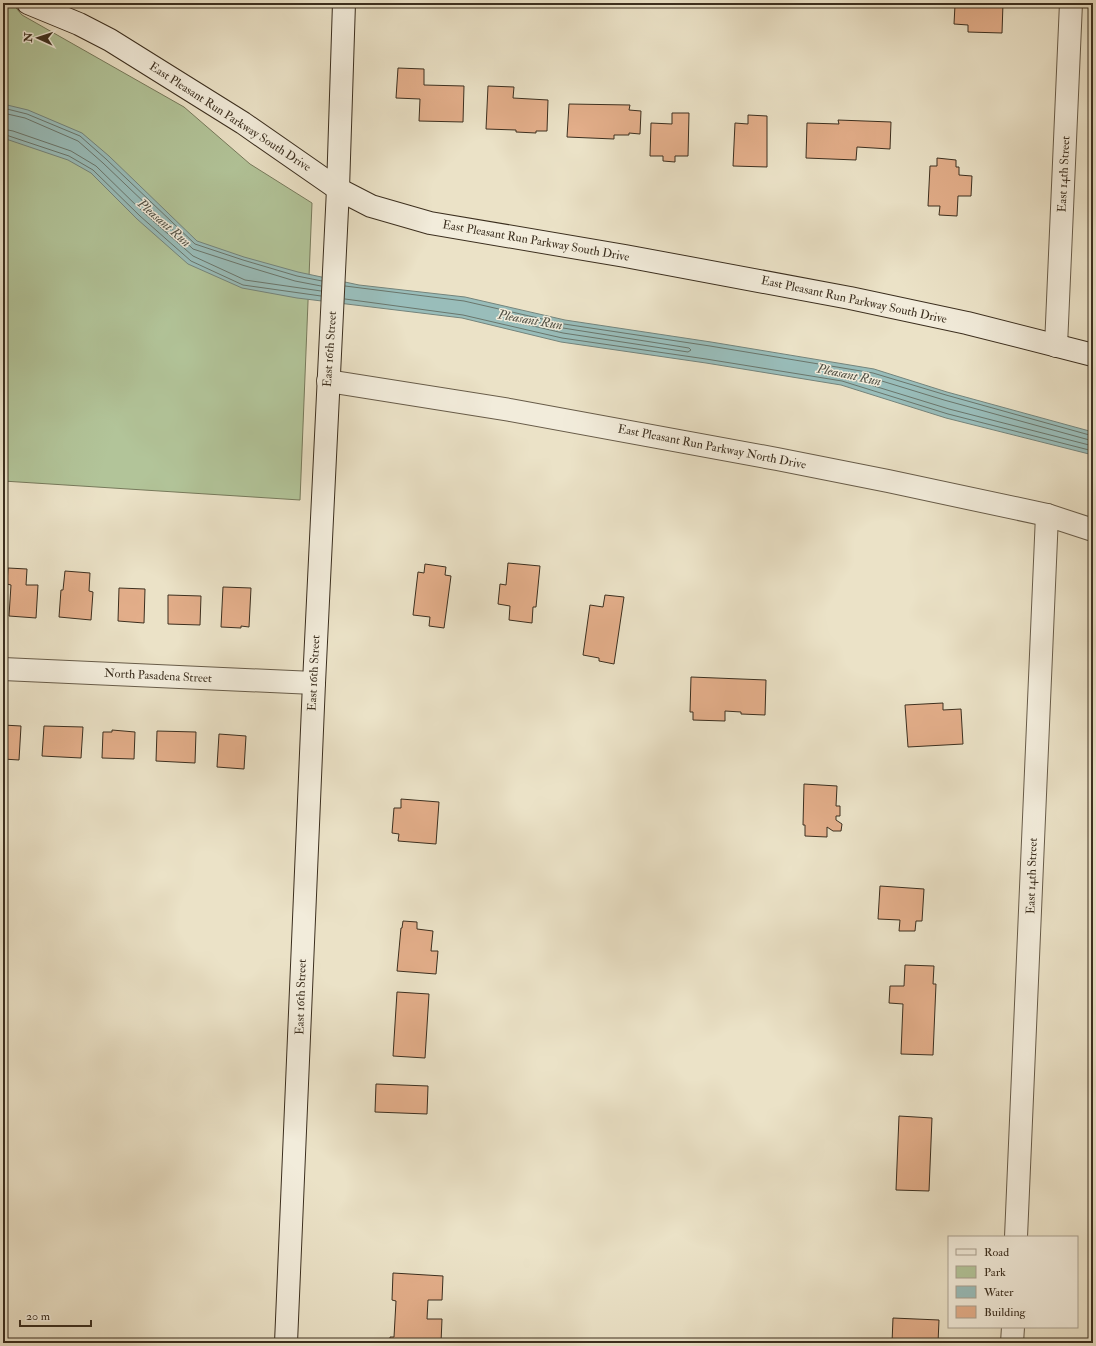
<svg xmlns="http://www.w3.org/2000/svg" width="1096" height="1346" viewBox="0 0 1096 1346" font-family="'IM FELL Double Pica',serif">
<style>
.green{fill:#b2c499;stroke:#777a5c}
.water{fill:#99bdba;stroke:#74847c}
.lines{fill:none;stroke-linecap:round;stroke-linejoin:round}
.shore{stroke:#6a766c;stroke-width:1}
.building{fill:#e3ae8a;stroke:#3c2f1f}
.street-casing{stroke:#685c49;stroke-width:24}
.secondary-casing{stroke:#3c2f1f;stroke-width:24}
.street{stroke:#f2ecdb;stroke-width:22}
.secondary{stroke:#f2ecdb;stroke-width:22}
.labels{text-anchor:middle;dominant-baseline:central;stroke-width:3;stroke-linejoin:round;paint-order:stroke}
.street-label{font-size:12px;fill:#3c2f1f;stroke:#f2ecdb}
.water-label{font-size:13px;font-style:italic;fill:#535246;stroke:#f2ecdb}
</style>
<rect width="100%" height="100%" fill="#ebe2c7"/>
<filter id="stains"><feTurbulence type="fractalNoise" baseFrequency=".005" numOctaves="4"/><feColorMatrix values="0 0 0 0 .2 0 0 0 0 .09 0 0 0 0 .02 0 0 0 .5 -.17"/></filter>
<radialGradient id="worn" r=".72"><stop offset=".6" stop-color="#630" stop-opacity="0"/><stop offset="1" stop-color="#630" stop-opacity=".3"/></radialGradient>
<polygon class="green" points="3,3 12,3 22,15 184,107 250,164 312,203 300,500 3,481"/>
<polygon class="water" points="3,104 28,110 82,133 109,156 197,241 244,257 298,272 359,285 465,297 565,320 711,342 874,369 947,392 1093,432 1093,455 946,418 841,385 706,363 561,342 462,318 297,298 242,288 188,264 137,219 91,173 68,160 3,138"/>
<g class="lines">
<g class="shore">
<polyline points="3,108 27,114 80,136 106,159 195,244 243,260 297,276 322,281"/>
<polyline points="3,113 25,118 78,141 103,163 193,249 242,265 295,281 321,286"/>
<polyline points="3,129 13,131 71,151 96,166 143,212 193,256 245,280 321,291"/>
<polyline points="3,134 69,156 93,170 140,216 191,261 243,285 321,296"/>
<polyline points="345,286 464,301 564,324 710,346 873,373 946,395 1093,436"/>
<polyline points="345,299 463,315 562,338 706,359 842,381 948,414 1093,451"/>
<polygon points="513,317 563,328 689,348 691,350 688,352 563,333 512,321 511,319"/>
<polyline points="1093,441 944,400 872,378 849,374 847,375 848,378 949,409 1093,446"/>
</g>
</g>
<g class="building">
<polygon points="969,3 1003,3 1002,33 968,32 968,25 954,24 955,5 968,5"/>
<polygon points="398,68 424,69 424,85 464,86 463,122 419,121 420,99 396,98"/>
<polygon points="488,86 514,87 513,98 548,100 547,131 536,131 536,133 516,132 516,130 486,129"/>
<polygon points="569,104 630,105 629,110 641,111 640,134 629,133 629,135 614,135 614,139 567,137"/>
<polygon points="672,113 689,113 688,156 675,156 675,162 663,161 663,156 650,156 651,123 672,124"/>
<polygon points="748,115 767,116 767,167 733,166 735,123 748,124"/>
<polygon points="838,120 891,122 890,149 857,147 856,160 806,158 807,123 839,124"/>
<polygon points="937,158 956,160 956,167 959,167 959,175 972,176 971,196 958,196 957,216 939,215 940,206 928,206 930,166 937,166"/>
<polygon points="508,563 540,566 536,607 533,607 532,623 509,620 510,606 498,604 500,584 506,585"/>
<polygon points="425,564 446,567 445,575 451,576 444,628 429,626 430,617 413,615 418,572 424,573"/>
<polygon points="8,568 27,569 26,585 38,585 36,618 9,616 11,585 7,584"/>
<polygon points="65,571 90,573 89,591 93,592 91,620 59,617 61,590 63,590"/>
<polygon points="223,587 251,588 249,627 241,626 241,628 221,627"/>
<polygon points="119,588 145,589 144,623 118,621"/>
<polygon points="168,595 201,596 200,625 168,624"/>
<polygon points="605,595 624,597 614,664 599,661 599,658 583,655 590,605 603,607"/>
<polygon points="691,677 766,680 765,715 741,714 741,712 725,711 725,721 693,720 693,712 690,712"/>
<polygon points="943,703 943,710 961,709 963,744 908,747 905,705"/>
<polygon points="3,725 21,726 19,760 3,759"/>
<polygon points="44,726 83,727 81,758 42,756"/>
<polygon points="112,730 135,732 134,759 102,758 103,732 112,732"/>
<polygon points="157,731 196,732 195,763 156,761"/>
<polygon points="219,734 246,736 244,769 217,767"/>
<polygon points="804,784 837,786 836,806 840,806 840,816 836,816 836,820 842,824 841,831 833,831 827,827 827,837 805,836 805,825 803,825"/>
<polygon points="401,799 439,802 436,844 398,841 399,834 392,833 394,808 401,808"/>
<polygon points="880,886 924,889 922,921 916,921 915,931 899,931 900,920 878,919"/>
<polygon points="403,921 417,922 417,929 433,931 431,951 438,951 436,974 397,971 401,928 402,928"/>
<polygon points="905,965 934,966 933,984 936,984 933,1055 901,1054 903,1004 889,1003 890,986 904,986"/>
<polygon points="397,992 429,994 425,1058 393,1056"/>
<polygon points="376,1084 428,1086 427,1114 375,1112"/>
<polygon points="899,1116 932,1118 929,1191 896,1190"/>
<polygon points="393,1273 443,1276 442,1300 428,1300 427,1319 442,1319 441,1343 390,1343 390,1337 394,1337 396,1301 392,1300"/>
<polygon points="893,1318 939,1320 938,1343 892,1343"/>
</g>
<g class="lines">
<g class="street-casing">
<g id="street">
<polyline points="1056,346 1071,3"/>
<polyline points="328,381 510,410 777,459 888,481 1047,515 1093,530"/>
<polyline points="3,669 314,683"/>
<polyline points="1016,1237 1047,515"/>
<polyline points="1012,1343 1013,1327"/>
</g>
</g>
<g class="secondary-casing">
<g id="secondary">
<polyline points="28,3 79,24 110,40 243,123 338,189 371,206 430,223 625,256 850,298 967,323 1093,355"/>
<polyline points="286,1343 314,683 338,189 344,3"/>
</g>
</g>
<use href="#street" class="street"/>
<use href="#secondary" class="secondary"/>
</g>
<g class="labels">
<g class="street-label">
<text transform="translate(230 117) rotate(33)">East Pleasant Run Parkway South Drive</text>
<text transform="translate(1064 174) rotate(-87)">East 14th Street</text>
<text transform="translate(536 241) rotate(10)">East Pleasant Run Parkway South Drive</text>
<text transform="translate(854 300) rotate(12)">East Pleasant Run Parkway South Drive</text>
<text transform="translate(330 349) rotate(-86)">East 16th Street</text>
<text transform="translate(712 447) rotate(11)">East Pleasant Run Parkway North Drive</text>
<text transform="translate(314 673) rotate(-87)">East 16th Street</text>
<text transform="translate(158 676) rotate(3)">North Pasadena Street</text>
<text transform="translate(1032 876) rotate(-88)">East 14th Street</text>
<text transform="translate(301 997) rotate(-88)">East 16th Street</text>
</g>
<g class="water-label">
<text transform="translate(164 223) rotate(41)">Pleasant Run</text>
<text transform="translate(530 320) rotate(10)">Pleasant Run</text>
<text transform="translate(849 375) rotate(12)">Pleasant Run</text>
</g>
</g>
<rect width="1096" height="1346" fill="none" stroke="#ebe2c7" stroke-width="16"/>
<rect x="4" y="4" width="1088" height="1338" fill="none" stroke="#3c2f1f" stroke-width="2"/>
<rect x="8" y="8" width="1080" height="1330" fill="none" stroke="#3c2f1f"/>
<rect x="948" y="1236" width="130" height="92" fill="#f2ecdb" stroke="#a9a090"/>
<rect x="956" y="1249" width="20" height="6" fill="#f2ecdb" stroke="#a9a090"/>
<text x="984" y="1256" font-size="12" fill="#3c2f1f">Road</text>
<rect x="956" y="1266" width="20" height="12" fill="#b2c499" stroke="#a9a090"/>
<text x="984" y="1276" font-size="12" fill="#3c2f1f">Park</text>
<rect x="956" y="1286" width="20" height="12" fill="#99bdba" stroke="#a9a090"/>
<text x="984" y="1296" font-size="12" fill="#3c2f1f">Water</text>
<rect x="956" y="1306" width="20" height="12" fill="#e3ae8a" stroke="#a9a090"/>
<text x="984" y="1316" font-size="12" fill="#3c2f1f">Building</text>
<g transform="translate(38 38) rotate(273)" stroke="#f2ecdb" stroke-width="3" paint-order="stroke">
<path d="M0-3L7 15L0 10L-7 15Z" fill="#3c2f1f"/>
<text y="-6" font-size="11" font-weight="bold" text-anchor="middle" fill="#3c2f1f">N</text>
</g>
<path d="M20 1320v6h71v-6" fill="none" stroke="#3c2f1f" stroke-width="2"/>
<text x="26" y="1320" font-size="12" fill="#3c2f1f" stroke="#f2ecdb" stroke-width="3" paint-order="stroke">20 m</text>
<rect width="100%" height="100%" filter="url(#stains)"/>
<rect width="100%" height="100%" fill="url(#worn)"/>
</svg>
